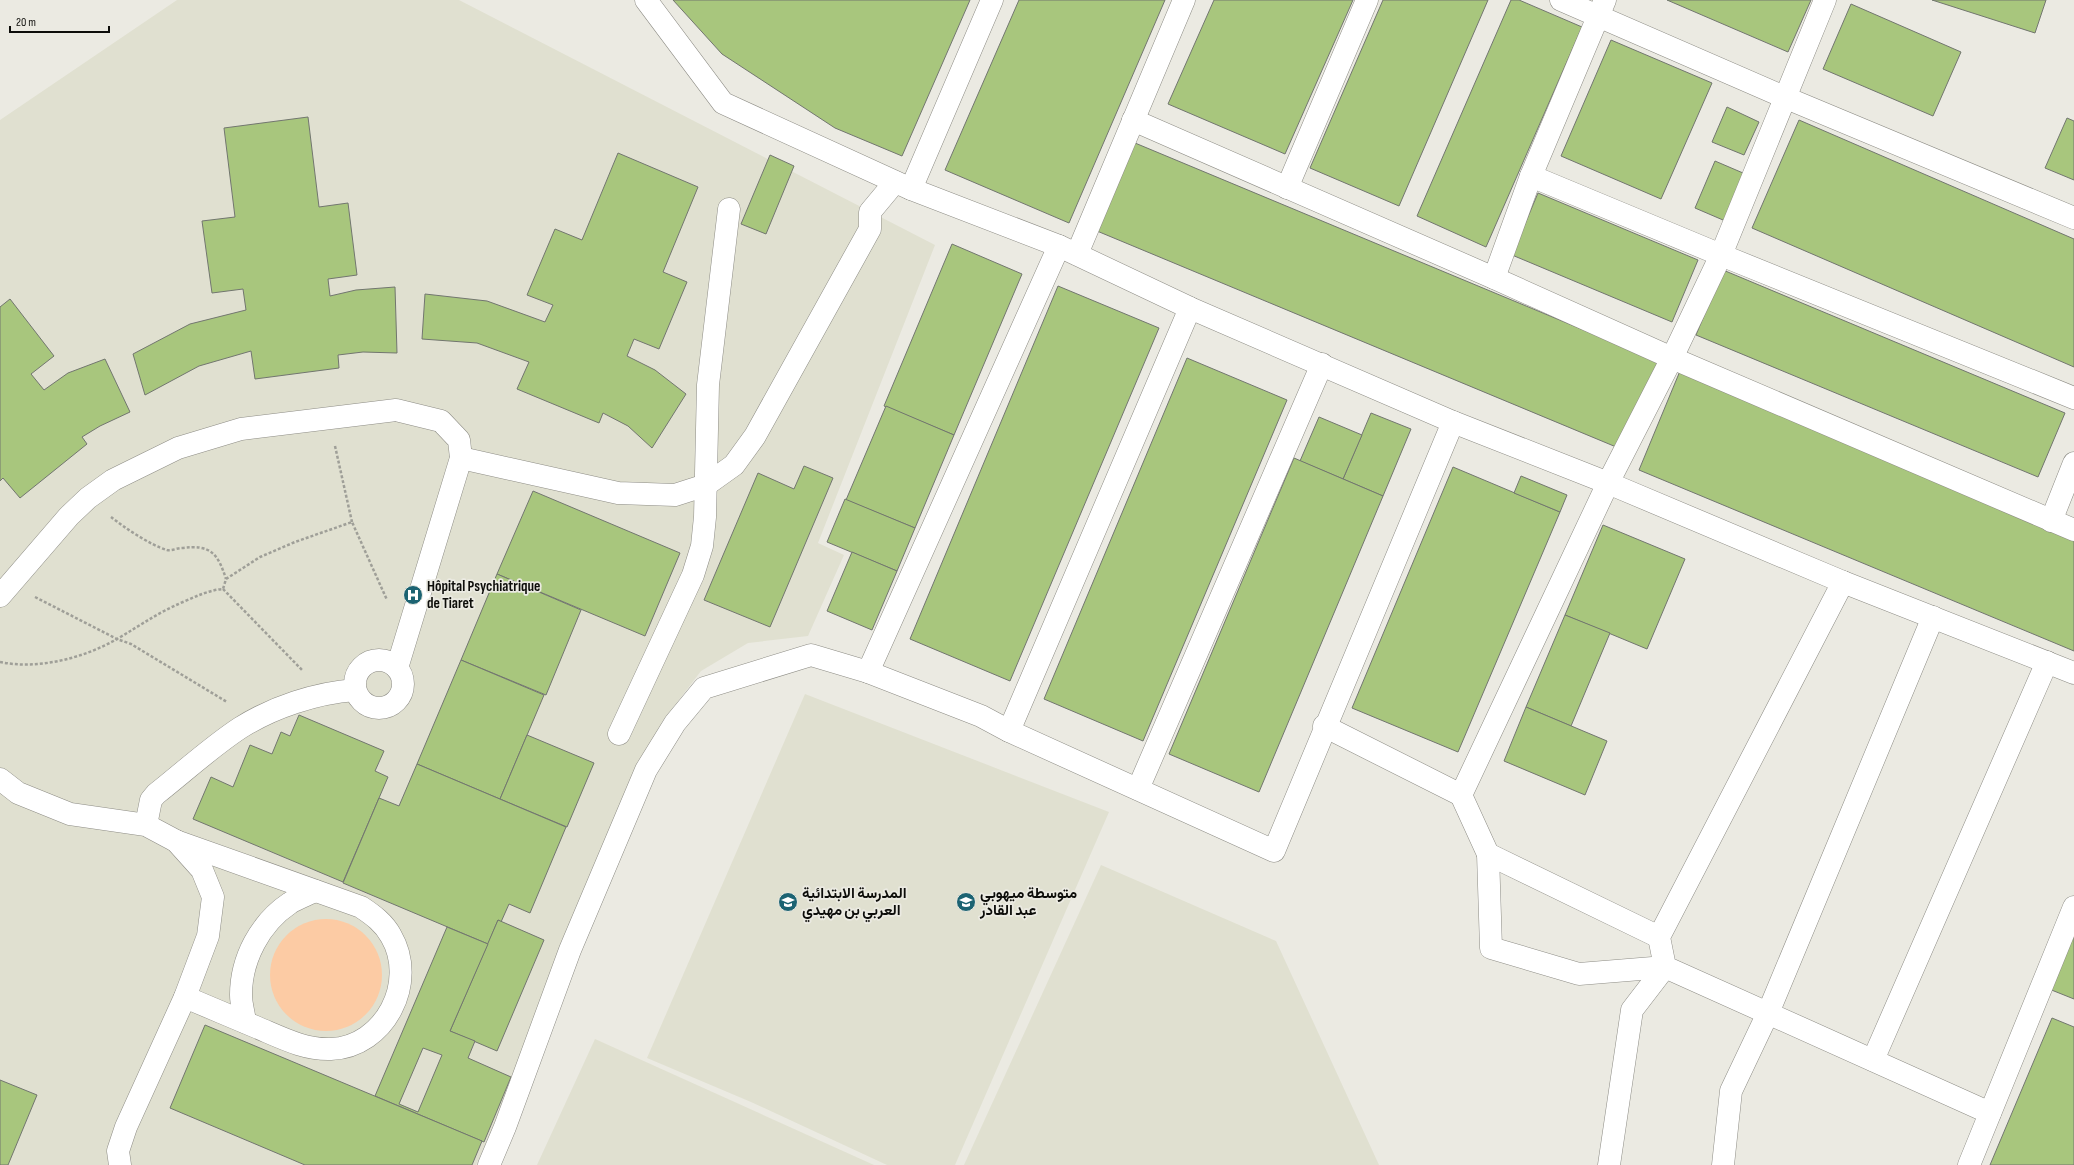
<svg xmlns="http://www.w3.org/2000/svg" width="2074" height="1165" viewBox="0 0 2074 1165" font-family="'Sofia Sans Condensed',Vazirmatn,sans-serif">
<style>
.built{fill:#e0e0d0}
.green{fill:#fccba4}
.building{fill:#a8c67d;stroke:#72766f;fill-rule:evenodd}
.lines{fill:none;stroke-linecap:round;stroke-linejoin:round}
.minor-casing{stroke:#8d8c85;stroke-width:23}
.path{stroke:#9f9f98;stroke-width:2.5;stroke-dasharray:3 2;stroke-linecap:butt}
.minor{stroke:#fff;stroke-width:22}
.labels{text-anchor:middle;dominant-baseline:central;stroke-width:3.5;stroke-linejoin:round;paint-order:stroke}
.poi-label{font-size:15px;font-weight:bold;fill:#0d0d0a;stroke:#ebeae2;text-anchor:start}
</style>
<rect width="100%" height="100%" fill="#ebeae2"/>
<g class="built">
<polygon points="177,0 459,0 935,245 818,543 844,555 808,636 748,643 701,671 662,722 532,1043 476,1165 0,1165 0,120"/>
<polygon points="805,694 1109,812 955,1165 887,1165 751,1102 647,1058"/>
<polygon points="1101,865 1276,941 1379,1165 964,1165"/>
<polygon points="595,1039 874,1165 537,1165"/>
</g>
<circle class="green" cx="326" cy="975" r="56"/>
<g class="building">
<polygon points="673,0 970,0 902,156 835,128 722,54"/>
<polygon points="1019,0 1165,0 1069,223 945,170"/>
<polygon points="1214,0 1353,0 1285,154 1168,104"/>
<polygon points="1383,0 1488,0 1399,206 1310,168"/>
<polygon points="1511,0 1519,0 1582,27 1486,247 1417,216"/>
<polygon points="1667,0 1811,0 1788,52"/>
<polygon points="1932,0 2046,0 2035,33"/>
<polygon points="1851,4 1961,52 1933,116 1823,69"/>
<polygon points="1611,40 1712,83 1661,199 1561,156"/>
<polygon points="1727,107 1759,122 1744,155 1712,142"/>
<polygon points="308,117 319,207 348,203 357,275 328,279 330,296 356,290 395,287 397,353 363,352 338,355 339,368 255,379 251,351 199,366 145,395 133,354 190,324 246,310 243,289 212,293 202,221 235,217 224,128"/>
<polygon points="2067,118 2074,121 2074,180 2045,168"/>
<polygon points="1799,120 2074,239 2074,367 1752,228"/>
<polygon points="1135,143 1658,361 1621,449 1097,231"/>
<polygon points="618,153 698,187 663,272 687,282 659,349 634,339 627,356 655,370 686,394 652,448 628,426 603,413 599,423 517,389 529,362 477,343 422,339 425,294 487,301 545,322 553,305 527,295 555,229 582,240"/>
<polygon points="770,155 794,166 766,234 741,224"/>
<polygon points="1715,161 1750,176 1730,223 1695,208"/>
<polygon points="1538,193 1698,260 1672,322 1512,255"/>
<polygon points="952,244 1022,274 954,435 884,406"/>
<polygon points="1723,270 2065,413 2038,477 1696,335"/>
<polygon points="1058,286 1159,328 1010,681 910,639"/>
<polygon points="10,299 54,356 31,374 44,390 68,373 105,359 130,412 100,426 82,437 87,444 20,498 3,478 0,481 0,307"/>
<polygon points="1187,358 1287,400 1143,741 1044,699"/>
<polygon points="1680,371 2074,535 2074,651 1639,470"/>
<polygon points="886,406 954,435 915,528 846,500"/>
<polygon points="1371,413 1411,429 1383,496 1343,479"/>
<polygon points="1319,417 1362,435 1343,479 1300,461"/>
<polygon points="1294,458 1383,496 1259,792 1169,754"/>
<polygon points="804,466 833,478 770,627 704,600 758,473 794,489"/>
<polygon points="1453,467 1560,512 1458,752 1352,708"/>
<polygon points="1521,476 1567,495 1560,512 1514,493"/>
<polygon points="533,491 680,553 645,636 497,574"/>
<polygon points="845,499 915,528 897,571 827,542"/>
<polygon points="1603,525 1685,559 1647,649 1565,615"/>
<polygon points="852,552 897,571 872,630 827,611"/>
<polygon points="497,574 581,610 546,695 461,660"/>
<polygon points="1565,615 1610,633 1571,726 1526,707"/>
<polygon points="461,660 544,695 500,799 417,764"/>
<polygon points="1526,707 1607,741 1585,795 1504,761"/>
<polygon points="299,715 384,751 375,771 388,777 343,882 193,819 211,777 233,787 250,745 272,754 281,732 290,736"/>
<polygon points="527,735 594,763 567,827 500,799"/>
<polygon points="417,764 566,827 530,913 509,904 501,922 498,920 488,944 343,883 379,798 399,806"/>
<polygon points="498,920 544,940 497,1051 450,1031"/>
<path d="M447,927l41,17 -38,87 25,10 -7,17 43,19 -27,65 -109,-46zM423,1048l19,7 -24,57 -19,-8z"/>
<polygon points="2074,930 2074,999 2049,989"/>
<polygon points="2052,1018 2074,1027 2074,1165 1990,1165"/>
<polygon points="205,1025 482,1141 472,1165 305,1165 170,1108"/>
<polygon points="0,1080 37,1095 8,1165 0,1165"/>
</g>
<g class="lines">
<g class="minor-casing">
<g id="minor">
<polyline points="646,0 723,103 911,189 1059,246 1190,308 1453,422 1608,483 1843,582 2074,673"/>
<polyline points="1561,0 1784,97 2074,218"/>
<polyline points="1133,120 1494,278 1672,358 2074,530"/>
<polyline points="1531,176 1721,255 2074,398"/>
<polyline points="1287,188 1367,0"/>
<polyline points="911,189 992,0"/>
<polyline points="1077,254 1184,0"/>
<polyline points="1494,278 1531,176 1605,0"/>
<polyline points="461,458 618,493 675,495 706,485 734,465 755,436 870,229 870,212 895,182"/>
<polyline points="2051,521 2074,463"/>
<polyline points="1843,582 1659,937 1665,967 1990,1113"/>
<polyline points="0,596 69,516 88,498 113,480 178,448 241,429 396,410 441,421 459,440 461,458 397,668"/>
<circle cx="379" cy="684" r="24"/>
<polyline points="868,672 1059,246"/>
<polyline points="1324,726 1461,795"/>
<polyline points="1009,731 1190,308"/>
<polyline points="619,734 693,575 702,546 705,517 708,385 729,209"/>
<polyline points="0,779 18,793 70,814 146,825 176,841 202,870 213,897 208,936 185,997 126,1127 118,1151 120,1165"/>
<polyline points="1138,789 1322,364"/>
<path d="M146,825l5,-25 5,-6c28,-22 55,-47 84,-66 33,-21 76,-35 115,-38"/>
<path d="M176,841l185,66c12,8 23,16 30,29 27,46 -6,111 -60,113 -27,1 -51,-12 -75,-22 -24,-10 -47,-20 -71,-30"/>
<polyline points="1488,854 1491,948 1579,974 1665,967"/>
<polyline points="1659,937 1488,854 1461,795 1608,483 1672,358 1721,255 1825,0"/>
<path d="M245,1022c-1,-9 -4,-18 -4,-27 0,-36 19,-72 49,-92 8,-5 17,-8 25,-12"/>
<polyline points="1873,1060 2047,662"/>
<polyline points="489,1165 505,1127 570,950 646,770 675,723 704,688 811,655 868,672 981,716 1009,731 1274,851 1453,422"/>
<polyline points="1609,1165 1632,1010 1665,967"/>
<polyline points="1723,1165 1731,1091 1768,1013 1933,617"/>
<polyline points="1969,1165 2074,907"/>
</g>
</g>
<g class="path">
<polyline points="335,446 352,522"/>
<path d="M111,517c14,11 39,28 56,33 5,1 10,-2 15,-2 29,-4 36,6 44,31"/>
<polyline points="223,589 303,671"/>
<polyline points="35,597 117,639 131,644 227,702"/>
<path d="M0,662c38,8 84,-4 117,-23 24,-14 40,-26 66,-37 14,-6 26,-12 40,-13l3,-10 34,-22 35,-15 57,-20 35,78"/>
</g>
<use href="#minor" class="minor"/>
</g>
<defs>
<g id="hospital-disc" transform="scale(1)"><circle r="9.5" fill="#1c6372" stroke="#ebeae2"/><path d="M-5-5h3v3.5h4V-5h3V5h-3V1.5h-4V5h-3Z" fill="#fff"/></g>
<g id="school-disc" transform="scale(1)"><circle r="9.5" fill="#1c6372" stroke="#ebeae2"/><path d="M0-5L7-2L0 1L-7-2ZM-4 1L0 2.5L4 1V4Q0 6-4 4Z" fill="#fff"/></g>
</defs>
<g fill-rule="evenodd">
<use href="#hospital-disc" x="413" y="595"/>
<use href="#school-disc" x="788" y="902"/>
<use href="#school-disc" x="966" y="902"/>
</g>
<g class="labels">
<g class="poi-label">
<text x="427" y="586">Hôpital Psychiatrique<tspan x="427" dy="17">de Tiaret</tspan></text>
<text x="802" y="893">المدرسة الابتدائية<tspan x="802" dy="17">العربي بن مهيدي</tspan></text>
<text x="980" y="893">متوسطة ميهوبي<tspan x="980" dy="17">عبد القادر</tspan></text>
</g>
</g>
<path d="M10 26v6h99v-6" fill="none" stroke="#0d0d0a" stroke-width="2"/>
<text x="16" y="26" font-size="12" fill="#0d0d0a" stroke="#ebeae2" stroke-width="3" paint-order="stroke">20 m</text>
</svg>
